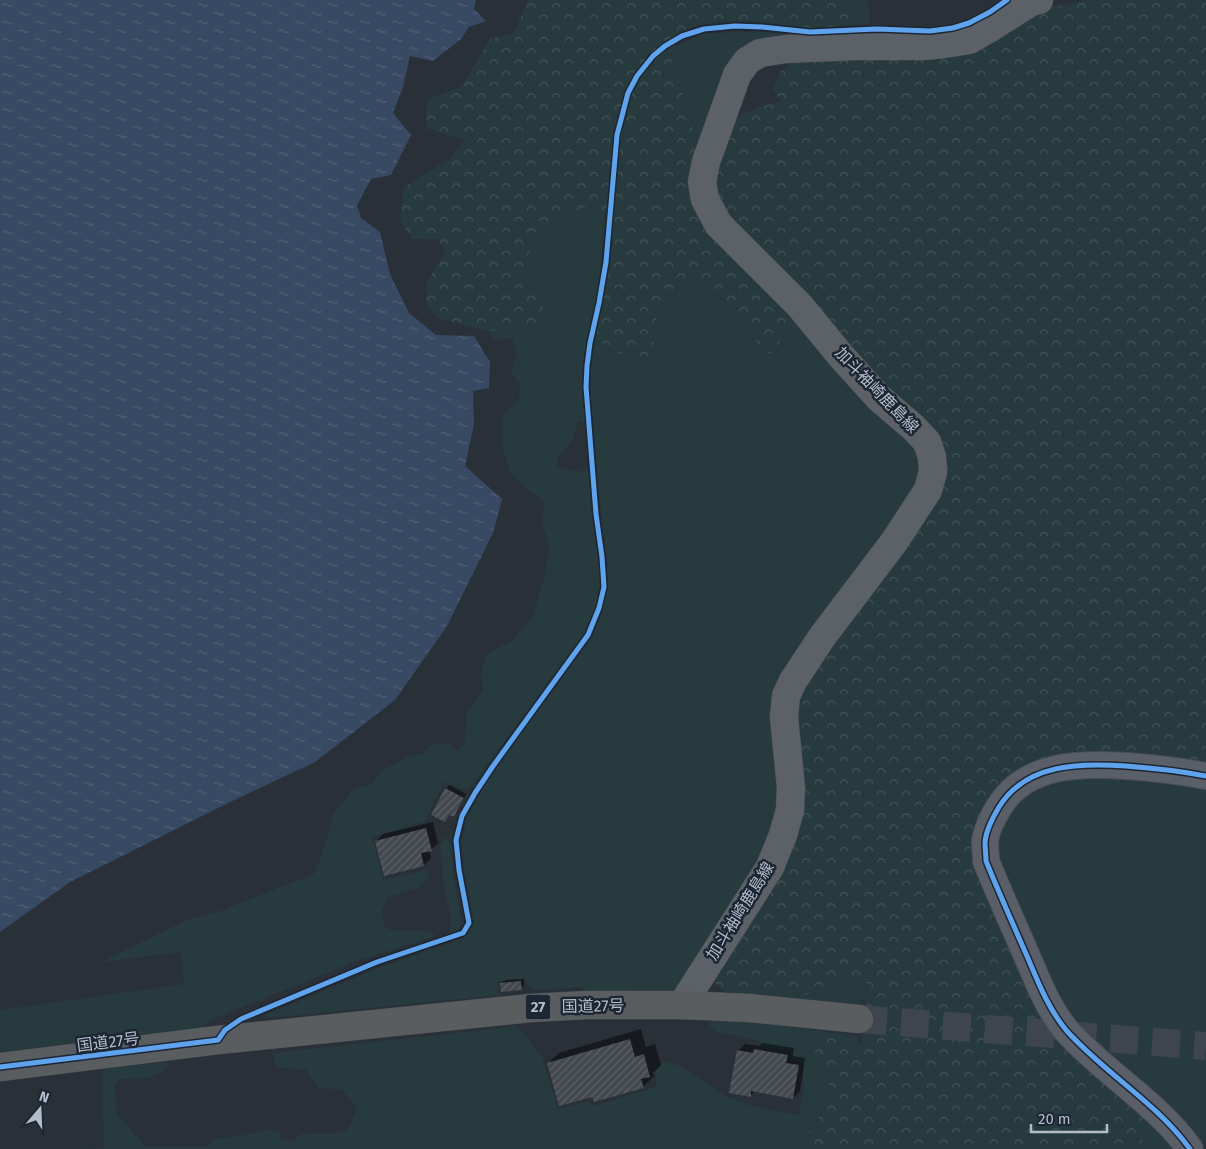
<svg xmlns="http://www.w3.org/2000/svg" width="1206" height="1149" viewBox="0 0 1206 1149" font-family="'Fira Sans','Noto Sans JP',sans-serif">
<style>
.grass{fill:#273a3e}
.forest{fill:url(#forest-crowns)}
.water{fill:url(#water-ripples)}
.shadow{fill:#0007}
.building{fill:url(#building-hatch)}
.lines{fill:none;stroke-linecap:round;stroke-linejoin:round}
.highway-tunnel{stroke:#3f454e;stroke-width:28;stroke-dasharray:28 14;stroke-linecap:butt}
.minor-casing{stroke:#484c53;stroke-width:28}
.major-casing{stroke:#484c55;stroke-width:29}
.highway-casing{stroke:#474c53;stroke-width:29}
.minor{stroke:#5a5e66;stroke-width:26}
.major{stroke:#5c6168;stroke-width:28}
.highway{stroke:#5a5d60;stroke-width:28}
.cycleway-casing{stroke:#1d2633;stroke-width:8}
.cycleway{stroke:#60a3ed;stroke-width:5}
.labels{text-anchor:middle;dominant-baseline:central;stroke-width:5;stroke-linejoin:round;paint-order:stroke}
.shield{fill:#1d2633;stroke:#878f9c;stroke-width:1}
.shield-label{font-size:15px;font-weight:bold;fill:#b4bcc9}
.street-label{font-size:16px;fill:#b4bcc9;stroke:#1d2633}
</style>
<defs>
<pattern id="forest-crowns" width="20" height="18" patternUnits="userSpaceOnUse" patternTransform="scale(1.25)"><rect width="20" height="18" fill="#273a3e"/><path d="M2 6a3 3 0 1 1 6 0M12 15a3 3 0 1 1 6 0" fill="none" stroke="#445559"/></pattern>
<pattern id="water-ripples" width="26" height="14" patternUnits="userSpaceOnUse" patternTransform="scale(1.25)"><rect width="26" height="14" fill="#384963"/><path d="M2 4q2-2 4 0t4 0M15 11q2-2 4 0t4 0" fill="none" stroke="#526178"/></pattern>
<pattern id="building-hatch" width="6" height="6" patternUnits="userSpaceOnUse" patternTransform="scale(1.25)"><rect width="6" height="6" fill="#444950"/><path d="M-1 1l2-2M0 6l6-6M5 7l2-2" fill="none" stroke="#5d6168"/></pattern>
</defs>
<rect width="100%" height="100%" fill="#2a3038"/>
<g class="grass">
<polygon points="845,0 868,0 870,23 852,25"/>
<polygon points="735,32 762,32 806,35 757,44 696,160 692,121 672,63 676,46 704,34"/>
<path d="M591,207l14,4c-2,30 -4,59 -9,89 -4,22 -11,43 -13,65 -1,19 1,38 3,58l-7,-2 -10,26 -11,9 -1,11 20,5 11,-3 4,46 6,41 2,30 -4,20 -11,27 -116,156 -10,-1 -14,-6 -21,40 -52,15 11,43 43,-10 3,8 -8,9 -34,11 -5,13 2,16 11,4 33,-1 8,6 -82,26 -146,59 -5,6 -203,25v-42l184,-26 -3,-32 -80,10 86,-42 33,-9 94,-37 12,-31 7,-30 21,-24 18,-5 9,-13 27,-14 14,-3 11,-10 15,-1 9,8 8,-8 2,-31 16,-21 -2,-17 7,-21 24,-12 21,-25 11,-37 6,-32 -8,-22 2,-24 -13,-9 -20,-17 -8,-25 -1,-34 17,-16 1,-16 -9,-12 6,-20 -5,-13 -17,1 -8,-9 56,-4v-27l-16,-24 3,-25 28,-36z"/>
<polygon points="696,280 719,297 745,320 753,339 778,347 793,310 908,434 927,472 780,810 760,863 681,987 671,990 585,991 583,987 534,990 527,985 525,979 497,981 499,995 268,1018 265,1015 379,968 464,938 471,930 474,922 464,870 462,839 467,818 478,796 495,769 592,637 603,609 608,586 607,557 601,514 590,388 591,367 595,343 643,363 648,337 661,308 680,296"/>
<polygon points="1101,775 1206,785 1206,1141 1199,1144 1072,1025 996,862 996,841 1014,801 1042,782"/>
<polygon points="444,837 451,843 453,870 462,923 458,931 452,933 449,928 452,924 443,879 440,846"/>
<polygon points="847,980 867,982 866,1001 861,1000 859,1005 778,996 726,992 717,986 818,995"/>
<polygon points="711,1020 776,1025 857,1036 858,1044 840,1039 829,1070 829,1094 826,1106 805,1137 809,1149 80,1149 104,1148 102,1069 169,1062 166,1070 148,1078 120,1079 115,1085 117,1114 146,1147 205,1147 214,1139 246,1135 268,1129 280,1132 280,1139 294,1140 302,1134 334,1133 348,1129 357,1109 342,1090 318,1087 310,1077 307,1070 279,1068 275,1063 273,1053 518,1026 542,1057 558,1109 589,1101 593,1106 656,1087 656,1070 663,1061 681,1066 723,1095 752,1106 799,1115 804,1088 802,1062 792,1059 790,1052 761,1047 760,1041 714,1031 710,1026"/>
<polygon points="1145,1113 1181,1149 1141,1149 1142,1147"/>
</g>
<g class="forest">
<polygon points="528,0 845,0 852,25 810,28 762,22 735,21 702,24 679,32 672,63 692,121 696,160 693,183 793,310 778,347 770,354 753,339 745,320 719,297 696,280 680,296 661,309 648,337 656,345 643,363 595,343 610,263 613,214 591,207 558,215 530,251 527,276 543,300 543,327 487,331 437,318 426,304 426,283 446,251 437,239 412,239 400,220 404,187 450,159 465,140 426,128 426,101 462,86 490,39 514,33"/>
<polygon points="1087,0 1206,0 1206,767 1103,755 983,813 1006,939 1145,1113 1142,1147 1141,1149 809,1149 805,1138 826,1106 829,1094 829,1070 812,1061 821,1038 840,1039 861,1045 866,1001 867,983 847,980 818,995 717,986 714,978 777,872 795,698 942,475 886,392 727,218 715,198 716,165 729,126 740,115 759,107 781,101 773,89 780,72 799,57 856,55 1056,6"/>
</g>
<polygon class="water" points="0,0 476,0 474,9 486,21 469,27 461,39 433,61 410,56 403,87 393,113 411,135 391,175 371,179 357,205 361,218 380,232 390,274 409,313 436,335 474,336 490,362 489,388 473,391 474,424 465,466 502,499 493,533 447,626 395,700 315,762 228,803 70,882 0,932"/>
<g class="shadow">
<polygon points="449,785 466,794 457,813 453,816 450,814 445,821 446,789"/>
<polygon points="433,822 438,843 431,850 429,850 431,858 424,865 376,841 383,834"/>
<polygon points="524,979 524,986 521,989 501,983 505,980"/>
<polygon points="641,1029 646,1047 655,1044 661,1065 653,1073 654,1076 643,1087 593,1095 548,1063 559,1053"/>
<polygon points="762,1043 794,1048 793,1056 805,1058 800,1091 793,1098 755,1091 750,1096 738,1051 745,1044 759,1046"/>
</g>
<g class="building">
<polygon points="445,788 464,798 454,817 449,815 445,822 431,815"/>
<polygon points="426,828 432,851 421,853 424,866 384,876 375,841"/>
<polygon points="521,981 522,990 501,992 500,983"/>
<polygon points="630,1039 635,1057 644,1054 650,1077 641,1079 644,1088 594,1102 592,1097 559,1106 547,1063"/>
<polygon points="754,1049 788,1055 786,1063 799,1065 793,1099 751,1091 751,1097 729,1093 737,1050 753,1053"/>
</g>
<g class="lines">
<polyline class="highway-tunnel" points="859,1019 1206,1046"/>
<g class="minor-casing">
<path id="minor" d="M1190,1149c-34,-47 -86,-76 -124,-119 -18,-22 -28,-48 -39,-74 -14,-32 -28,-63 -41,-95 0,-6 -1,-13 -1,-19 1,-12 8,-25 14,-35 27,-44 82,-44 127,-41 27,2 54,5 80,10"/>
</g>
<g class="major-casing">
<polyline id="major" points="682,1005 770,867 783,835 790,810 791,788 784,717 786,696 793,681 822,637 894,542 928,490 933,472 932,457 927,442 914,428 879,398 841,356 800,306 718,224 705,199 702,182 706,162 737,75 747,61 760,53 786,49 856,46 923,46 944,44 969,40 990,28 1031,2 1039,0"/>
</g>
<g class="highway-casing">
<polyline id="highway" points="0,1067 218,1040 531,1008 587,1005 682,1005 749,1008 859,1019"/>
</g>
<use href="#minor" class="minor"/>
<use href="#major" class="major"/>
<use href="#highway" class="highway"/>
<g class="cycleway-casing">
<g id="cycleway">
<polyline points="0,1067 218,1040 225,1030 241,1019 377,962 463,933 469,923 459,870 456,840 462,816 475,793 493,766 588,635 599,608 604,587 602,557 596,514 586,387 587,366 590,343 599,303 606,262 617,135 628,93 637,76 653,56 665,46 682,36 704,29 735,26 762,27 810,32 877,29 930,31 953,28 969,23 990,12 1007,0"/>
<path d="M1190,1149c-34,-47 -86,-76 -124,-119 -18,-22 -28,-48 -39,-74 -14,-32 -28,-63 -41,-95 0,-6 -1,-13 -1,-19 1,-12 8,-25 14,-35 27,-44 82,-44 127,-41 27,2 54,5 80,10"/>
</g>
</g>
<use href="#cycleway" class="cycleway"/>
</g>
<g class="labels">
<rect class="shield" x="525.5" y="994.5" width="25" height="25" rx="4"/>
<g class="shield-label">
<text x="538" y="1007">27</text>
</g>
<g class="street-label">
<text transform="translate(877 390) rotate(46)">加斗袖崎鹿島線</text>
<text transform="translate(740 911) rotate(-58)">加斗袖崎鹿島線</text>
<text transform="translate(593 1006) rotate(-1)">国道27号</text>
<text transform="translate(108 1042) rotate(-7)">国道27号</text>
</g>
</g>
<g transform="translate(40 1109) rotate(19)" stroke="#1d2633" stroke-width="4" paint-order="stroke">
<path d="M0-4L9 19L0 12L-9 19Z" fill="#b4bcc9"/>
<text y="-8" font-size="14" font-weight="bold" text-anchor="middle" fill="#b4bcc9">N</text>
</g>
<path d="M1031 1124v8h76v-8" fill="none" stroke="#b4bcc9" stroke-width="2.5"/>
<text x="1038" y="1124" font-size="15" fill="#b4bcc9" stroke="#1d2633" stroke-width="4" paint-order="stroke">20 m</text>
</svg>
